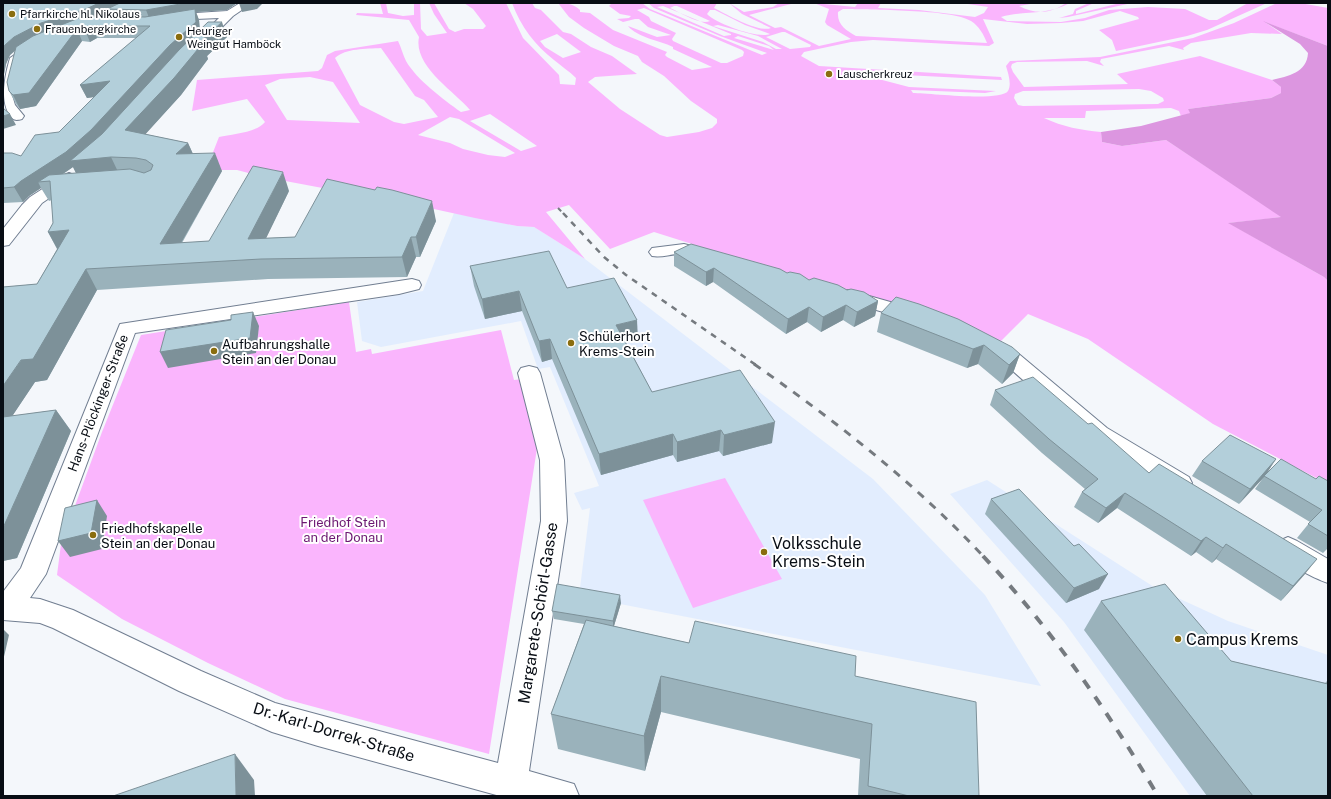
<svg xmlns="http://www.w3.org/2000/svg" width="1331" height="799" viewBox="0 0 1331 799" font-family="'Public Sans',sans-serif">
<style>
.built{fill:#e2edfe}
.green{fill:#fab5fd;fill-rule:evenodd}
.forest{fill:#dc96e0}
.lines{fill:none;stroke-linecap:round;stroke-linejoin:round}
.minor-casing{stroke:#717e91;stroke-width:2}
.minor{fill:#fff;fill-rule:evenodd}
.rail-far3{stroke:#757a7f;stroke-width:2;stroke-dasharray:4.5 4.5;stroke-linecap:butt}
.rail-far2{stroke:#757a7f;stroke-width:2.5;stroke-dasharray:6 6;stroke-linecap:butt}
.rail-far1{stroke:#757a7f;stroke-width:3;stroke-dasharray:8 8;stroke-linecap:butt}
.rail{stroke:#757a7f;stroke-width:4;stroke-dasharray:10 10;stroke-linecap:butt}
.wall{fill:#9ab2bb;fill-rule:evenodd}
.shaded-wall{fill:#7d9199}
.building{fill:#b3cfda;stroke:#7d9199}
.poi-dot{fill:#8a6d0e;stroke:#fff;stroke-width:1.5}
.labels{text-anchor:middle;dominant-baseline:central;stroke-width:4;stroke-linejoin:round;paint-order:stroke}
.far-poi-label{font-size:11px;fill:#080d14;stroke:#fff;text-anchor:start}
.poi-label{font-size:13px;fill:#080d14;stroke:#fff;text-anchor:start}
.street-label{font-size:13px;fill:#080d14;stroke:#fff}
.park-label{font-size:13px;fill:#6c1872;stroke:#fff}
.near-poi-label{font-size:16px;fill:#080d14;stroke:#fff;text-anchor:start}
.near-street-label{font-size:16px;fill:#080d14;stroke:#fff}
</style>
<rect width="100%" height="100%" fill="#f4f7fb"/>
<g class="built">
<polygon points="454,213 517,226 534,227 585,259 873,479 985,595 1041,686 579,596 590,508 582,510 574,493 599,486 550,367 538,369 521,321 381,347 362,341 357,302 423,291"/>
<polygon points="987,480 1154,587 1228,621 1328,655 1328,796 1190,796 1064,622 950,494"/>
</g>
<g class="green">
<path d="M380,3h6l2,10 15,3 11,-1v-12h6l1,26 6,7 20,-3 -13,-19 -5,-11h5l15,26 6,3 9,-3h19l3,-3 -13,-17 -9,-6h42l17,35 36,37 1,9 15,1 1,-7c-7,-7 -15,-12 -22,-18 -19,-15 -33,-33 -42,-57h20l3,5 6,2 22,22 8,2 20,13 21,9 25,18 -42,3 -7,5 32,27 40,26 7,2 32,-5 13,-4 5,-5v-4l-26,-18 -27,-25 -22,-14 -4,-6 -24,-10 -30,-18 -15,-11 -11,-14c9,0 16,1 22,7v2l10,1 23,17 54,22 -2,3 2,2 25,13 20,-3 -39,-18v-2c-14,-7 -35,-9 -45,-21l29,11 14,-2 -23,-8 -9,-8h-4l-12,3 -6,-3 12,-1 2,-2 -11,-2 -11,-8 3,-3h30l8,6 112,46 5,-2 -47,-17 -66,-28 -6,-5h69l-3,5c12,6 44,25 57,20l-29,-14 -13,-11 15,9 29,-5 6,-4h16l-46,12 26,13 6,-1 38,19 32,-7 -24,-14 -2,-3 4,-13 -15,-6 41,4 3,-4h23l-3,5 41,2 56,7 9,-4 4,-6 -27,-4h75l-17,3c12,6 23,8 36,3 6,-2 9,-6 15,-6 -24,13 -45,7 -69,14l6,4 54,1 24,-4 24,-8 39,-3 37,2 24,11h8l31,-17h19l-60,27 -20,6 -71,15 -4,-11 -13,-10 40,-11 -1,-2 -18,-6 -37,10 -22,2 -34,1 -44,-5 11,24 -5,3 -116,-6 -22,2 -47,10 -3,4 18,10 182,11 1,3 -136,-7 1,3 42,11 87,4 -11,2 -74,-3 2,3c15,0 88,9 95,-2 4,-7 0,-18 -2,-25l4,-5 90,-4 93,-19 41,-15 43,-20h23l28,5v38l-63,-24 17,12 -31,-1 -60,10 -8,5 1,2 -15,-4 -68,13 -1,3 4,4 -17,-5 -70,1 -5,2 -1,3 2,5 11,15 104,-3 -11,-10 83,-18 72,24 9,7v6l-10,5 -83,11 3,4 -10,3 -2,-5 -8,-3 -85,3 -1,7h-41c19,9 37,12 57,14l1,10 20,4 44,-6 116,77 -53,6 95,54 4,4v203l-115,-60 -125,-85 -60,-25 -30,30 -154,-52 -190,-60 -44,17 -41,-44 -23,7 39,47 -51,-32 -17,-1 -42,-8 -41,-9 -170,-32 -27,-7h-31l13,-33c13,-3 37,-4 46,-15l-18,-23 -55,12 5,-31 121,-9 4,-3 5,-13 8,-4 63,-10c3,6 5,14 8,20 10,18 38,39 55,51l9,-2c-16,-19 -57,-44 -51,-73l-10,-17 -53,-5 1,-2 26,1zM663,6l68,28v1l-7,1 -67,-29zM674,6h3l33,15c-10,5 -30,-9 -40,-13zM644,8l98,42 2,2 -1,4 -16,7h-6l-48,-22 -1,-2 4,-6 -25,-12 -2,-4 -12,-7zM843,9c26,1 109,0 128,12 8,5 13,14 16,22l-131,-7c-10,-6 -19,-11 -18,-24zM710,10h5l30,15 25,9c-12,5 -53,-10 -63,-20zM718,25l40,11 24,13h-6l-13,-7 -50,-16zM782,32h3l26,13 -1,2 -20,2 -24,-12zM557,34l24,18 -18,6 -18,-11 -5,-6zM738,36l31,10 5,4 -40,-12zM381,48l34,48 9,4 14,17 -34,7 -10,-2 -34,-17 -25,-47c11,-10 31,-9 46,-10zM310,77l23,5 27,41 -73,-3 -22,-35 15,-6zM1139,89l12,2 12,7 1,3 -6,3 -135,2 -5,-1 -4,-7 1,-4 8,-3zM490,114l47,32 -16,5 -51,-30zM450,117l9,2 56,34 -10,4 -17,-2 -25,-6 -13,-6 -32,-8z"/>
<polygon points="1089,3 1094,3 1076,11 1076,14 1120,3 1132,3 1068,17 1059,18 1073,14 1075,9"/>
<polygon points="349,302 356,352 371,349 372,354 501,330 514,380 523,379 538,442 489,754 285,699 208,663 122,619 57,575 61,544 102,432 141,335"/>
<polygon points="725,478 782,579 693,608 643,500"/>
</g>
<path class="forest" d="M1263,21l65,25v235l-4,-4 -96,-54 53,-6 -115,-77 -44,6 -20,-4 -1,-10 40,-6 49,-13 -2,-4 83,-11 10,-5v-6l-9,-7c16,-4 35,-7 36,-27l-8,-9z"/>
<g class="lines">
<g class="minor-casing">
<g id="minor">
<polygon points="240,3 252,3 233,16 204,45 196,45 194,43 219,18 196,19 169,25 164,22 165,20 196,13 227,11"/>
<path d="M16,54l6,4 -10,37 3,10 9,11 -2,3c-7,2 -9,1 -13,-5 -9,-15 -4,-39 1,-56z"/>
<polygon points="69,173 74,175 77,178 74,181 42,203 9,245 3,246 3,229 22,205 30,197 64,175"/>
<path d="M684,244l31,8 3,4 -3,4c-11,3 -20,-4 -31,-6 -11,-1 -21,4 -32,2l-3,-4 3,-4z"/>
<polygon points="412,279 419,281 421,285 419,289 399,294 135,333 46,574 30,598 40,599 73,610 201,671 275,703 498,763 541,521 540,460 518,373 521,368 529,366 537,368 540,373 564,460 567,521 529,771 574,784 579,796 500,796 318,746 272,732 179,691 53,628 40,623 3,620 3,592 21,568 120,324"/>
<polygon points="848,290 922,311 925,315 922,319 915,321 841,300 839,296 841,292"/>
<polygon points="990,342 1020,355 1107,428 1189,477 1192,483 1189,489 1180,492 1171,489 1091,440 1006,365 983,353 980,348 983,343"/>
<path d="M1288,537l9,4 31,18v24c-15,-5 -46,-21 -53,-35l4,-7z"/>
</g>
</g>
<use href="#minor" class="minor"/>
<polyline class="rail-far3" points="558,208 564,214"/>
<polyline class="rail-far2" points="563,213 604,257 626,275 756,365"/>
<path class="rail-far1" d="M754,364c83,58 161,119 230,193"/>
<path class="rail" d="M983,556c68,72 124,154 175,240"/>
</g>
<g class="wall">
<path d="M3,3h234l-10,7 -31,2 3,8 1,10 27,7 -20,19 1,3 -27,36 -36,39 43,9 5,11 29,17 -40,72 27,-2 80,-50 -23,47 29,-1 141,-16 -16,36h-4l-9,20 -139,2 -171,11 -50,90 -12,2 -23,34 44,-6 15,21 -54,127 -14,3v-274l34,-3 20,-35 -9,-17 5,-9 -1,-23 -3,1 -8,-13 -12,8 -6,6 -20,1v-50l18,3 38,-24 35,-35 -7,1 -7,-13 56,-47h-39l-7,4 -8,-1 -46,65 -16,3 -4,-5 -7,-13 6,-40 -5,4 -4,9 -3,15zM108,10l2,6h-14zM73,167l3,6 -13,1z"/>
<polygon points="674,252 787,273 809,280 847,290 878,301 875,316 854,327 843,320 821,332 807,322 786,334 713,282 706,286 674,266"/>
<polygon points="470,266 567,288 638,340 626,343 652,392 772,443 723,456 719,451 677,462 673,455 601,475 552,359 542,362 522,311 485,319 474,286"/>
<polygon points="881,313 1020,354 1013,373 1002,384 978,364 967,368 877,332"/>
<polygon points="995,390 1088,424 1149,473 1305,574 1281,601 1216,559 1212,563 1196,552 1191,556 1117,508 1098,523 1074,507 1082,492 1085,489 1042,453 990,405"/>
<polygon points="1276,459 1266,474 1316,479 1328,481 1328,548 1323,553 1297,538 1310,522 1255,489 1263,478 1239,504 1192,476 1202,461"/>
<polygon points="991,499 1099,589 1066,603 985,514"/>
<polygon points="1101,601 1231,661 1325,683 1328,680 1328,796 1207,796 1084,630"/>
<polygon points="621,603 614,626 689,643 855,676 979,796 858,796 860,759 661,712 645,771 558,749 551,714 584,624 554,619 552,611"/>
</g>
<g class="shaded-wall">
<polygon points="99,3 124,3 107,9 108,10 91,19 19,47 10,55 6,64 3,79 3,48 5,45 14,37 41,23"/>
<polygon points="186,3 237,3 227,10 196,12 199,20 200,34 81,160 111,157 120,176 79,179 73,167 51,182 50,181 38,182 41,188 29,196 23,202 14,187 170,45 150,20 146,10"/>
<polygon points="239,3 263,3 257,9 242,12"/>
<polygon points="222,22 227,37 207,56 208,59 181,95 133,148 125,130 199,43"/>
<polygon points="92,26 97,38 90,42 85,30"/>
<polygon points="77,29 82,41 36,106 20,109 13,95"/>
<polygon points="110,81 116,94 87,98 80,85"/>
<polygon points="10,114 16,125 3,129 3,116"/>
<polygon points="188,143 196,161 176,154"/>
<polygon points="215,153 222,171 169,264 160,244"/>
<polygon points="283,172 289,191 256,259 248,239"/>
<polygon points="432,201 436,221 420,257 416,237"/>
<polygon points="69,230 59,252 48,232"/>
<polygon points="411,237 416,257 407,277 402,257"/>
<polygon points="714,268 713,282 706,286 706,272"/>
<polygon points="86,269 97,290 47,380 35,382 3,430 3,386"/>
<polygon points="519,291 522,311 485,319 482,299"/>
<polygon points="878,301 875,316 854,327 857,312"/>
<polygon points="846,305 843,320 821,332 823,317"/>
<polygon points="809,307 807,322 786,334 788,319"/>
<polygon points="253,312 259,326 256,353 168,368 160,352"/>
<polygon points="637,320 638,340 617,345 616,325"/>
<polygon points="550,339 552,359 542,362 539,341"/>
<polygon points="984,345 978,364 967,368 973,349"/>
<polygon points="1020,354 1013,373 1002,384 1009,365"/>
<polygon points="56,410 71,431 17,558 3,561 3,528"/>
<polygon points="775,422 772,443 723,456 724,435"/>
<polygon points="721,430 719,451 677,462 677,442"/>
<polygon points="673,434 673,455 601,475 599,454"/>
<polygon points="1276,459 1265,476 1239,504 1250,489"/>
<polygon points="1125,493 1117,508 1098,523 1106,508"/>
<polygon points="97,500 107,516 102,549 70,557 58,541"/>
<polygon points="1206,537 1196,552 1191,556 1201,541"/>
<polygon points="1226,544 1216,559 1212,563 1223,548"/>
<polygon points="1317,559 1305,574 1281,601 1293,586"/>
<polygon points="1108,574 1099,589 1066,603 1074,588"/>
<polygon points="620,595 621,603 613,629 613,621"/>
<polygon points="3,629 9,635 3,661"/>
<polygon points="661,676 661,712 645,771 644,736"/>
<polygon points="235,754 254,780 255,796 236,796"/>
</g>
<g class="building">
<polygon points="3,3 99,3 86,9 41,23 14,37 5,45 3,48"/>
<polygon points="120,3 186,3 146,10 107,9"/>
<polygon points="195,9 196,22 170,45 91,130 66,152 21,181 14,187 3,188 3,153 12,153 21,156 35,135 59,132 110,81 80,85 150,26 92,26 85,30 77,29 29,93 13,95 9,91 7,82 16,47 33,36 84,16 145,17"/>
<polygon points="208,22 222,22 199,43 203,43 174,78 125,130 188,143 176,154 215,153 160,244 209,241 253,166 283,172 248,239 295,237 327,179 375,190 377,187 392,190 432,201 416,237 411,237 402,257 261,259 86,269 33,359 21,360 3,386 3,287 37,284 69,230 48,232 53,223 50,181 38,182 49,175 130,169 144,173 151,170 153,165 146,160 136,158 111,157 70,161 102,134 179,50"/>
<polygon points="3,108 10,114 3,116"/>
<polygon points="691,244 780,269 787,273 790,272 800,274 809,280 814,278 838,285 847,290 851,289 864,292 878,301 857,312 846,305 823,317 809,307 788,319 714,268 706,272 674,252"/>
<polygon points="549,251 567,288 614,278 637,320 616,325 652,392 740,370 775,422 724,435 721,430 677,442 673,434 599,454 550,339 539,341 519,291 482,299 470,266"/>
<polygon points="896,297 919,304 958,319 1012,347 1020,354 1009,365 984,345 973,349 881,313"/>
<polygon points="253,312 250,338 160,352 166,330 231,320 231,315"/>
<polygon points="1033,377 1088,424 1092,423 1149,473 1159,464 1317,559 1293,586 1226,544 1223,548 1206,537 1201,541 1125,493 1106,508 1082,492 1098,479 1049,439 995,390"/>
<polygon points="56,410 3,528 3,417"/>
<polygon points="1230,435 1276,459 1250,489 1202,461"/>
<polygon points="1281,459 1316,479 1319,476 1328,481 1328,536 1308,524 1322,510 1264,476"/>
<polygon points="1019,489 1074,546 1079,544 1108,574 1074,588 991,499"/>
<polygon points="97,500 91,533 58,541 65,508"/>
<polygon points="557,584 620,595 613,621 552,611"/>
<polygon points="1165,584 1231,661 1328,684 1328,796 1253,796 1101,601"/>
<polygon points="586,620 689,643 695,621 856,656 855,676 976,702 979,796 909,796 868,786 872,724 661,676 644,736 551,714"/>
<polygon points="235,754 236,796 113,796"/>
</g>
<g class="poi-dot">
<circle cx="12" cy="14" r="4"/>
<circle cx="37" cy="29" r="4"/>
<circle cx="179" cy="37" r="4"/>
<circle cx="829" cy="74" r="4"/>
<circle cx="571" cy="343" r="4"/>
<circle cx="214" cy="351" r="4"/>
<circle cx="93" cy="535" r="4"/>
<circle cx="764" cy="552" r="4"/>
<circle cx="1178" cy="639" r="4"/>
</g>
<g class="labels">
<g class="far-poi-label">
<text x="20" y="14">Pfarrkirche hl. Nikolaus</text>
<text x="45" y="29">Frauenbergkirche</text>
<text x="187" y="31">Heuriger<tspan x="187" dy="13">Weingut Hamböck</tspan></text>
<text x="837" y="74">Lauscherkreuz</text>
</g>
<g class="poi-label">
<text x="579" y="336">Schülerhort<tspan x="579" dy="15">Krems-Stein</tspan></text>
<text x="222" y="344">Aufbahrungshalle<tspan x="222" dy="15">Stein an der Donau</tspan></text>
<text x="101" y="528">Friedhofskapelle<tspan x="101" dy="15">Stein an der Donau</tspan></text>
</g>
<g class="street-label">
<text transform="translate(98 403) rotate(-69)">Hans-Plöckinger-Straße</text>
</g>
<g class="park-label">
<text x="343" y="522">Friedhof Stein<tspan x="343" dy="15">an der Donau</tspan></text>
</g>
<g class="near-poi-label">
<text x="772" y="543">Volksschule<tspan x="772" dy="18">Krems-Stein</tspan></text>
<text x="1186" y="639">Campus Krems</text>
</g>
<g class="near-street-label">
<text transform="translate(538 613) rotate(-81)">Margarete-Schörl-Gasse</text>
<text transform="translate(334 732) rotate(17)">Dr.-Karl-Dorrek-Straße</text>
</g>
</g>
<rect width="1331" height="799" fill="none" stroke="#080d14" stroke-width="8"/>
</svg>
